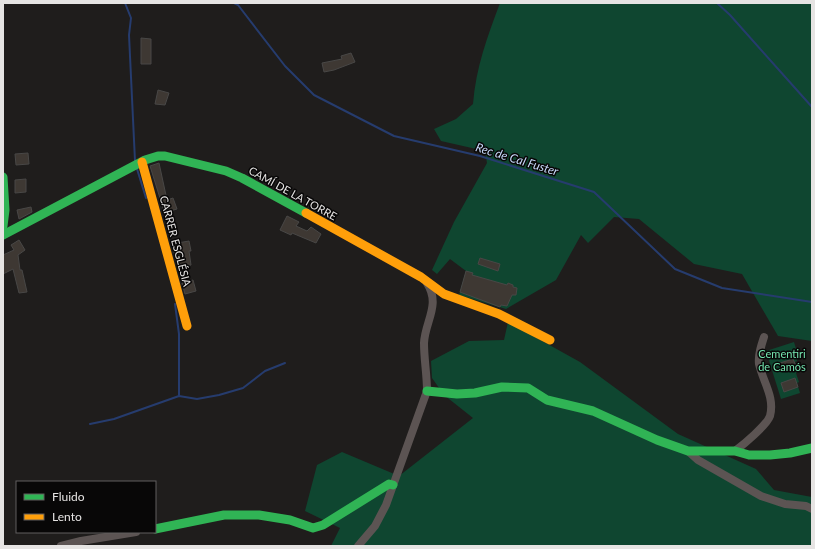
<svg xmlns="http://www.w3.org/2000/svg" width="815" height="549" viewBox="0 0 815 549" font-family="Lato,sans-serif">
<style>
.green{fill:#0f4630}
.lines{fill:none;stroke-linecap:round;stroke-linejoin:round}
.stream{stroke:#263c6e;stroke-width:2}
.building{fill:#3e3833;stroke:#484746}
.street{stroke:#5c5453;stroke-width:8}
.fast{stroke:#30b455;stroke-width:9}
.slow{stroke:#ff9f0a;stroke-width:9}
.labels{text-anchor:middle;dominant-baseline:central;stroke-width:3;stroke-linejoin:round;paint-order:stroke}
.street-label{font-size:11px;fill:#e6e4e3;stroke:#080707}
.park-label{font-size:11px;fill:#75e5b0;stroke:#080707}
.water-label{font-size:12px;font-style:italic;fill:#cadcfe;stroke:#080707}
</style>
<rect width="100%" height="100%" fill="#1f1d1c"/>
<g class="green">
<path d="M500,3h312v338l-34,-5 -36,-62 -48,-10 -55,-45 -25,-2 -26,26 -7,-8 -25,45 -50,29 -47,-14 7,-24 -16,-12 -13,15 -5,-4 22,-48 33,-59 -2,-12 -44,-10 -7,-12 22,-10 17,-15c3,-37 14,-66 27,-101z"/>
<polygon points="508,322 580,362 678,434 756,469 774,490 812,497 812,546 331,546 340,528 305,511 317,465 342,452 399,476 473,418 444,395 432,378 431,361 469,341 504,340"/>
<polygon points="794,342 797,352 795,353 797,361 795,362 798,372 796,373 799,382 797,383 800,393 781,399 766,351"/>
</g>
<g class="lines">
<g class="stream">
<polyline points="125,3 131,18 129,35 135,161"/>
<polyline points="234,3 238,5 285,66 314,95 394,136 480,156 594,192 675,269 722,288 812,302"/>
<polyline points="717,3 730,15 812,107"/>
<polyline points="137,169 146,198"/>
<polyline points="175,304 179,334 179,396"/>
<polyline points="90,424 114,419 179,396 197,399 219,395 243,388 265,371 285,363"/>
</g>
</g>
<g class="building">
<polygon points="141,38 151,39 151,64 141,64"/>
<polygon points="351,53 355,62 334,70 324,72 322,63 342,59 341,56"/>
<polygon points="158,90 169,93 165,105 155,104"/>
<polygon points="28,153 29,164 16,165 15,154"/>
<polygon points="159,163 167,200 173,198 177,209 170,211 169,209 164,211 150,166"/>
<polygon points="26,179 26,192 15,193 15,180"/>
<polygon points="31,207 32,212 19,219 17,210"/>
<polygon points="287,216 299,222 296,226 307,231 311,227 321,234 316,243 292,233 291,235 280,230"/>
<polygon points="19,240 25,250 18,255 20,270 22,270 27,292 19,293 13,269 3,274 3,255 14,250 11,245"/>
<polygon points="189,241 191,251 189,251 191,265 178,268 172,244"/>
<polygon points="480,258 500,264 498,271 478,264"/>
<polygon points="466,271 473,273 472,275 507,285 508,283 513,285 513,287 517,288 516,295 512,295 507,306 501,305 500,307 460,292"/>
<polygon points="193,280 196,291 185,294 182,283"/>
<polygon points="793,359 796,366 783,370 780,363"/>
<polygon points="795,378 798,387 784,392 781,383"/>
</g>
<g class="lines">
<g class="street">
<polyline points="688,451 698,460 761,496 785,504 806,506 812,509"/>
<path d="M735,451c8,-6 32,-26 35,-35 5,-19 -7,-34 -11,-52 -1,-9 2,-18 5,-27"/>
<polyline points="61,546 81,541 136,532"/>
<path d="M358,546l17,-20 11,-21 41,-114c0,-16 -3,-32 -3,-48 1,-22 17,-38 3,-60"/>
</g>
<g class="fast">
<polyline points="3,177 5,210 3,226"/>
<polyline points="3,235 145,160 158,156 165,156 226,171 242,178 306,213"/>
<polyline points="427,391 457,394 475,393 502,387 528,388 547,400 593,411 657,440 688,451 735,451 749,455 770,455 790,453 812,448"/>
<polyline points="155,529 224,515 259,515 290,520 313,528 323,525 389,484 393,485"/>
</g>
<g class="slow">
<polyline points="142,162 187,326"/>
<polyline points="306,213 421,277 444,294 499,314 550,340"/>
</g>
</g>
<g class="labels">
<g class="street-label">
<text transform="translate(293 193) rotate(29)">CAMÍ DE LA TORRE</text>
<text transform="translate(176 241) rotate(75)">CARRER ESGLÉSIA</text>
</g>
<g class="park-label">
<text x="782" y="353">Cementiri<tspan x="782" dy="13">de Camós</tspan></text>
</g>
<g class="water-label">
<text transform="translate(517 159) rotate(17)">Rec de Cal Fuster</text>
</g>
</g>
<rect width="815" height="549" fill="none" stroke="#e6e4e3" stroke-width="8"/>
<rect x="16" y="481" width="140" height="52" fill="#080707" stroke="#615f5f"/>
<rect x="24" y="494" width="20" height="6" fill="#30b455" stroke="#615f5f"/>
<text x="52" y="501" font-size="12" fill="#e6e4e3">Fluido</text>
<rect x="24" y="514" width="20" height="6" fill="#ff9f0a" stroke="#615f5f"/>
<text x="52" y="521" font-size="12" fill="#e6e4e3">Lento</text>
</svg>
